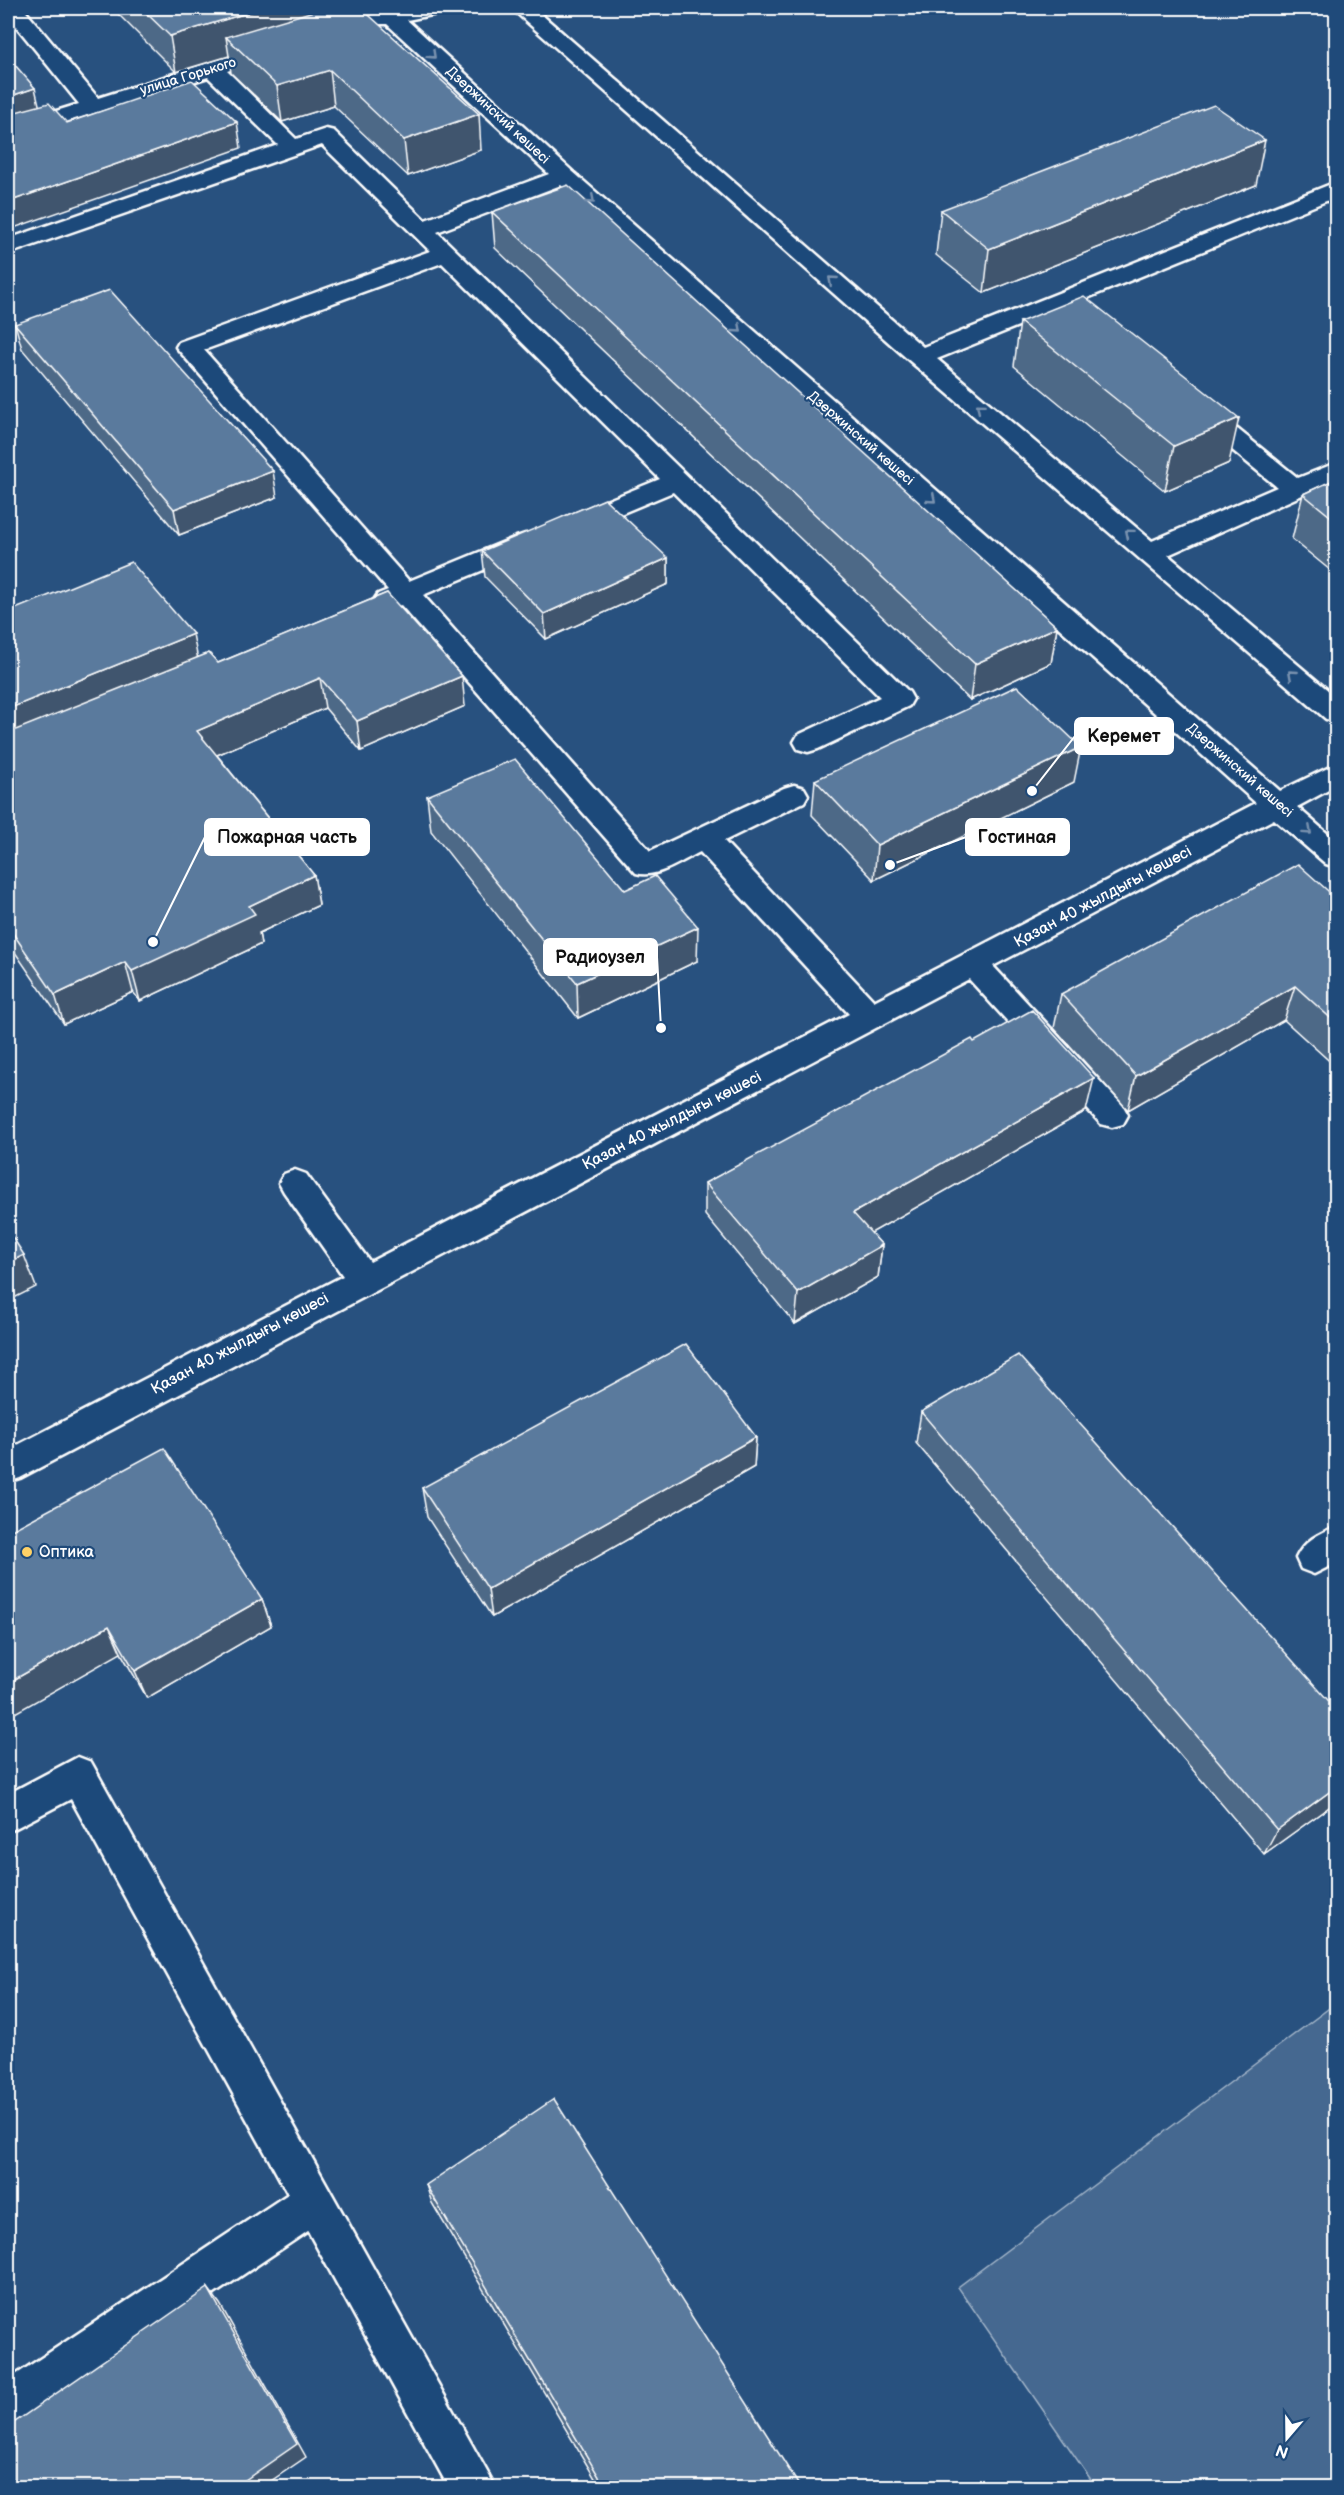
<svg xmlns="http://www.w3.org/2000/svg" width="1344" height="2495" viewBox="0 0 1344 2495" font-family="'Balsamiq Sans',sans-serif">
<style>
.green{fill:#446890;stroke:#a2b4c8;stroke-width:1.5}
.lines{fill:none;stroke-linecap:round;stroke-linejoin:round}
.minor-casing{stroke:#fff;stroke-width:5}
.minor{fill:#1f4a7a;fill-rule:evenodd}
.wall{fill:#4d6987;stroke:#fff;stroke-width:1.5}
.shaded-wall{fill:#3f556e;stroke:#fff;stroke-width:1.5}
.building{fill:#5a7a9d;stroke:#fff;stroke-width:1.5}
.oneway{stroke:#7992af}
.poi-dot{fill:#ffd166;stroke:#1f4a7a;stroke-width:2}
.labels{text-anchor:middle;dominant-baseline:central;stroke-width:4.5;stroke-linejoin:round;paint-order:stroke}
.far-street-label{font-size:14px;fill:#fff;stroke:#1f4a7a}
.street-label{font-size:16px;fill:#fff;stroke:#1f4a7a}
.poi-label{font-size:16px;fill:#fff;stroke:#1f4a7a;text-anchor:start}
.leader{fill:none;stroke:#fff;stroke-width:2}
.callout-dot{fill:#fff;stroke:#1f4a7a;stroke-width:2}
.callout{fill:#fff;stroke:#fff;stroke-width:2}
.callout-label{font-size:18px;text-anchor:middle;font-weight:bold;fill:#111}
</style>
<rect width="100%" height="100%" fill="#28517f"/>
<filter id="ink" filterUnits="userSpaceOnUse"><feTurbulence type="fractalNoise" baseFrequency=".0167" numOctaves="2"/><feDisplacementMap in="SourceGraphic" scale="12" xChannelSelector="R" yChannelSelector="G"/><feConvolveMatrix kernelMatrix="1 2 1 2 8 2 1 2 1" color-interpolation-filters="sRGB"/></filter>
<g filter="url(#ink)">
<polygon class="green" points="1332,2006 1336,2011 1336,2487 1096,2487 958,2287"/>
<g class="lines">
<g class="minor-casing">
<g id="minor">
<path d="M8,8h15l75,90 167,-53h16l3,5 -3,5 -54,16 69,68 30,-10 8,2 91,89 124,-46 -162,-150h-20l-4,-4 4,-4 13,-3 3,-5h67l-3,4 -40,8 165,151 708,620 56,-27v22l-39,21 39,34v26l-10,-3 -52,-45 -281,147 130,140 5,9 -5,9 -11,3 -11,-3 -132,-145 -949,499 -12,4v-32l335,-174 -59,-84 -5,-9 5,-9 11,-4 11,4 64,88 479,-248 -149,-162c-19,9 -43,27 -64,21l-235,-268 -14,4 -9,-3 -4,-6 4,-6 10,-4 -212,-243 3,-5 251,-91 -108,-106 -314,109v-15l270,-94 -70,-68 -200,63v-14l71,-22 -71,-88zM561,185l695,618 -382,198 -150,-160 80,-39 4,-7 -4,-7 -10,-3 -10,3 -134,63 -227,-256 111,-46 4,-6 -4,-6 -9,-3 -9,3 -107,44 -205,-231 238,-87 218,216 -96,39 -4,6 4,6 9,2 9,-2 91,-38 207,205 -82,38 -4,7 4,7 10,3 10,-3 91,-43 4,-7 -4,-7 -472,-460z"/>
<polygon points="511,8 534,8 923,347 1336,182 1336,197 937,359 1152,541 1277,487 1191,416 1188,411 1191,406 1200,403 1209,406 1298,478 1336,463 1336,480 1168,555 1336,697 1336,721 1326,719 911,362"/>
<path d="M1336,1527v36l-22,11 -13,-5 -5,-11c8,-17 23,-25 40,-31z"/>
<polygon points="78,1757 91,1762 496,2488 449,2488 308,2231 24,2422 8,2428 8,2380 288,2194 71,1799 8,1832 8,1794"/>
</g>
</g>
<use href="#minor" class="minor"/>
</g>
<g class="wall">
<polygon points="114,8 361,8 481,150 408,176 334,106 282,122 231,73 229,56 176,72 114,10"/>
<polygon points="1256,185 984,293 936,255 941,210"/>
<polygon points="492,212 1057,627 1051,663 970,700 495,248"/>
<polygon points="1020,322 1229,463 1165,491 1014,366"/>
<polygon points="15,324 277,497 179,535 22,349"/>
<polygon points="1336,479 1336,575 1292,539 1303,494"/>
<polygon points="482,551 668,558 668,584 546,639 485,577"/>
<polygon points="387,593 465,706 361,751 325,708 217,755 314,875 319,905 259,933 261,944 140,1001 133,992 64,1024 8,942 8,612 198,657 218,663"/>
<polygon points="815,780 1074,782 874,880 812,815"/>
<polygon points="427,796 625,890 697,961 578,1018 431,831"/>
<polygon points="1336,898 1336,1067 1284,1020 1128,1110 1054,1028 1061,994"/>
<polygon points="974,1042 1086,1111 871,1233 882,1245 878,1277 795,1324 705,1215 705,1183"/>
<polygon points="921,1412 1336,1802 1264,1854 916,1443"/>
<polygon points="756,1437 754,1467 492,1617 427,1517 422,1488"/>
<polygon points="8,1532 262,1599 271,1626 147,1698 121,1653"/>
<polygon points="426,2185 800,2487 600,2487 432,2203"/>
</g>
<g class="shaded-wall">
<polygon points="264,8 339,8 226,37 229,56 176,72 170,36"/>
<polygon points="330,70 334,106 282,122 277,86"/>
<polygon points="35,88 41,113 8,124 8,97"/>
<polygon points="479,114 481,150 408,176 404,140"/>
<polygon points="237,122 241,148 8,230 8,202"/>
<polygon points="1265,140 1256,185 984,293 989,249"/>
<polygon points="1239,418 1229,463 1165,491 1174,446"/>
<polygon points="273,471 277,497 179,535 174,509"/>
<polygon points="668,558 668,584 546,639 544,614"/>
<polygon points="1057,627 1051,663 970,700 975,664"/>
<polygon points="193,634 199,665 8,743 8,709"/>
<polygon points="462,676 465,706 361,751 357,721"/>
<polygon points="320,678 325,708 203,761 197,731"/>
<polygon points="1081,747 1074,782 874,880 877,845"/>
<polygon points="314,875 319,905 259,933 261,944 140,1001 132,971 249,906"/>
<polygon points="698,927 697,961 578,1018 577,983"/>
<polygon points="125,962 133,992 64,1024 55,995"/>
<polygon points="1295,986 1284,1020 1128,1110 1136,1076"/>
<polygon points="1094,1078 1086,1111 850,1245 853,1213"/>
<polygon points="882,1245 878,1277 795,1324 798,1293"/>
<polygon points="24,1255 36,1287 8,1301 8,1263"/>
<polygon points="756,1437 754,1467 492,1617 488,1589"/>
<polygon points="262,1599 271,1626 147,1698 135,1671"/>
<polygon points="109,1626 121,1653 8,1717 8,1683"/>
<polygon points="1336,1787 1336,1802 1264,1854 1277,1830"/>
<polygon points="208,2288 220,2304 306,2457 262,2487 235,2487"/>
</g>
<g class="building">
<polygon points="141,8 264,8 170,36"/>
<polygon points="324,8 361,8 479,114 404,140 330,70 277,86 226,37"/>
<polygon points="8,57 35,88 8,97"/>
<polygon points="192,80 237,122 8,202 8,114 49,103 67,123"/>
<polygon points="1214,105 1265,140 989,249 941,210"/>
<polygon points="568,185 1057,627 975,664 492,212"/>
<polygon points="110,290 273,471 174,509 15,324"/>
<polygon points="1084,296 1239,418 1174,446 1020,322"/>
<polygon points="1336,479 1336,521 1303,494"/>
<polygon points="605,499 668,558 544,614 482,551"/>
<polygon points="131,562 193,634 8,709 8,612"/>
<polygon points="387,593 462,676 357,721 320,678 197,731 314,875 249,906 255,914 132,971 125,962 55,995 8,926 8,733 209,653 218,663"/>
<polygon points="1017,686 1081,747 877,845 815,780"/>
<polygon points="515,759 625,890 655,876 698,927 577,983 427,796"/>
<polygon points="1298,864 1336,898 1336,1023 1295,986 1136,1076 1061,994"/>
<polygon points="1032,1010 1094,1078 853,1213 882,1245 798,1293 705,1183 972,1039 974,1042"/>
<polygon points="8,1230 24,1255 8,1263"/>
<polygon points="686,1344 756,1437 488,1589 422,1488"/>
<polygon points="1018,1355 1336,1709 1336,1787 1277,1830 921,1412"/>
<polygon points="164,1448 262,1599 135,1671 109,1626 8,1683 8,1532"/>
<polygon points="554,2099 800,2487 605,2487 426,2185"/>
<polygon points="208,2288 297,2444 235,2487 8,2487 8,2427"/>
</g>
<defs><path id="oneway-chevron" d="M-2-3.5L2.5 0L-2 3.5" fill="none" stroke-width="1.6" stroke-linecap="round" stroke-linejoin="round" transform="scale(1.5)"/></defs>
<g class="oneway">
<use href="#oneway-chevron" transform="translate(432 55) rotate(43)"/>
<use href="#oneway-chevron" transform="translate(591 200) rotate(41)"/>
<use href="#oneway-chevron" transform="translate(832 280) rotate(-139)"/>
<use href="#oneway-chevron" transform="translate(738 329) rotate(41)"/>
<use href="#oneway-chevron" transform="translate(980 407) rotate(-140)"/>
<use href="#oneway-chevron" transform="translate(932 499) rotate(41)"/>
<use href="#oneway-chevron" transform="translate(1129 533) rotate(-140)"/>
<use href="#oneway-chevron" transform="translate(1292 674) rotate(-139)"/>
<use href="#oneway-chevron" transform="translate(1308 831) rotate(42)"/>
</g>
</g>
<circle class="poi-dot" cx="27" cy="1552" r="6"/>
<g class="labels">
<g class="far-street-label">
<text transform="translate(188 76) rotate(-17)">улица Горького</text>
<text transform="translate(498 115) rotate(43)">Дзержинский көшесі</text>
<text transform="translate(861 438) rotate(41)">Дзержинский көшесі</text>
<text transform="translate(1240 770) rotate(41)">Дзержинский көшесі</text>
</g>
<g class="street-label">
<text transform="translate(1103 897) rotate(-28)">Қазан 40 жылдығы көшесі</text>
<text transform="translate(672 1121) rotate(-27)">Қазан 40 жылдығы көшесі</text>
<text transform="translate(240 1344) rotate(-28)">Қазан 40 жылдығы көшесі</text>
</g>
<g class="poi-label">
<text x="39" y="1552">Оптика</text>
</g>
</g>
<path class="leader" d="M1032 791L1075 736M153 942L205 837M890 865L966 837M661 1028L657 957"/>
<g class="callout-dot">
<circle cx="1032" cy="791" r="6"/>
<circle cx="153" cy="942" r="6"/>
<circle cx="890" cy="865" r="6"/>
<circle cx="661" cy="1028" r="6"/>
</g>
<g class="callout">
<rect x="1075" y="718" width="98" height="36" rx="6"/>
<rect x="205" y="819" width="164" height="36" rx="6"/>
<rect x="966" y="819" width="103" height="36" rx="6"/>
<rect x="544" y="939" width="113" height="36" rx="6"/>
</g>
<g class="callout-label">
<text x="1124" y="742">Керемет</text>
<text x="287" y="843">Пожарная часть</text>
<text x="1017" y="843">Гостиная</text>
<text x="600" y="963">Радиоузел</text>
</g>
<rect width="1344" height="2495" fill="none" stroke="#1f4a7a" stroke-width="30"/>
<rect x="15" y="15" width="1314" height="2465" fill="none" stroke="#fff" stroke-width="2" filter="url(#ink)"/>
<g transform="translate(1287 2438) rotate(200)" stroke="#1f4a7a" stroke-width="4.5" paint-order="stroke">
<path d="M0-4.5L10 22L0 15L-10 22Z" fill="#ffffff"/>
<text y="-9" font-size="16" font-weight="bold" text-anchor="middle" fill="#ffffff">N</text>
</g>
</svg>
